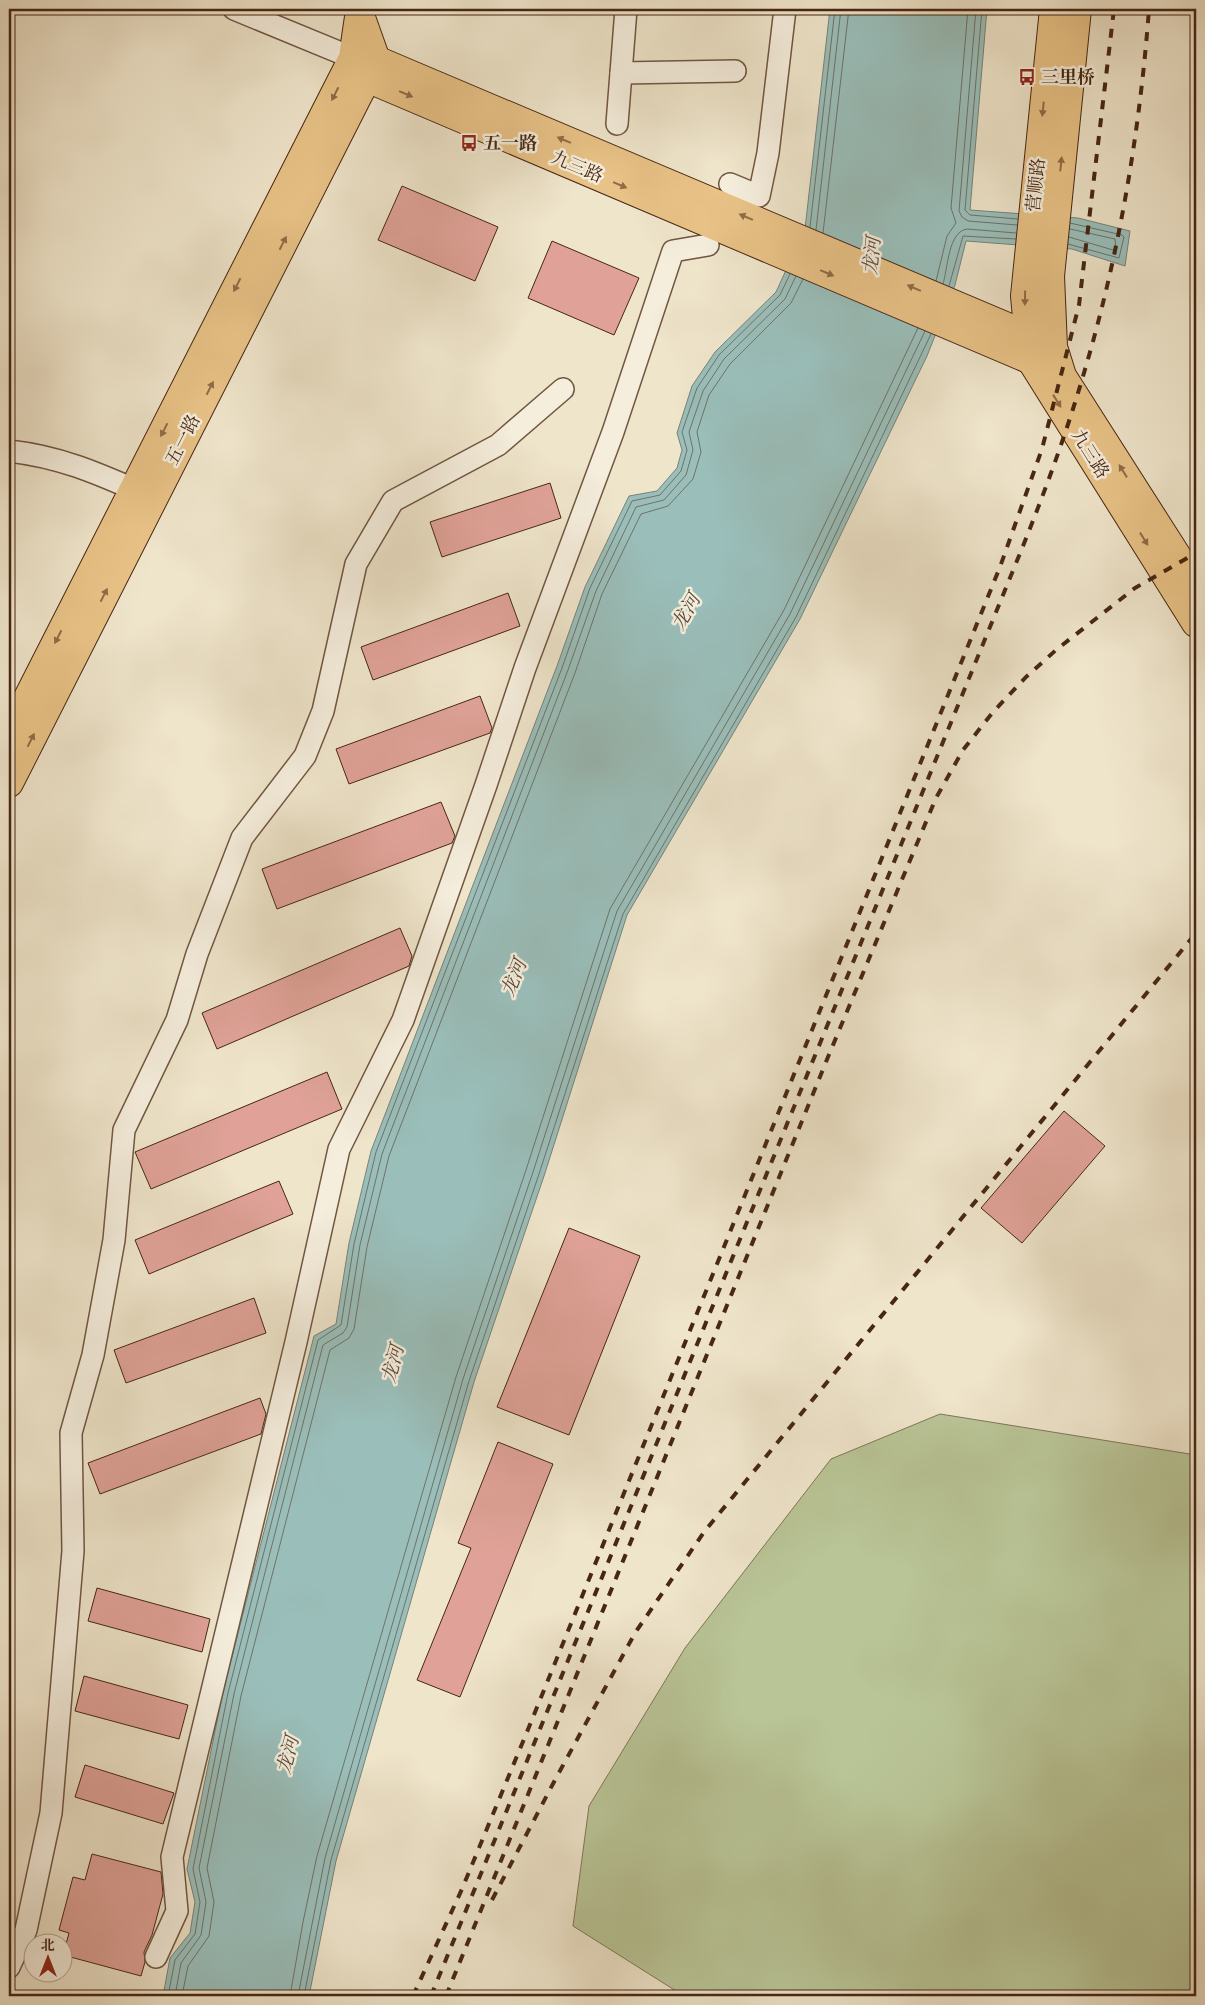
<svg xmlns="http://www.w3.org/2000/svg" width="1205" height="2005" viewBox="0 0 1205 2005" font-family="'IM FELL Double Pica','Noto Serif SC',serif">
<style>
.green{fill:#b9c597;stroke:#807655}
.water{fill:#9abfbb;stroke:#798278}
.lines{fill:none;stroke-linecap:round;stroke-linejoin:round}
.shore{stroke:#707267;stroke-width:1}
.building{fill:#e0a298;stroke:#472613}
.minor-casing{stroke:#715641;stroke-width:24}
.major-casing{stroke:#472613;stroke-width:30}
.highway-casing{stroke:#472613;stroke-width:30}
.minor{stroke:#f5eedd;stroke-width:21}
.major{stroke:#e8c286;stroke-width:28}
.highway{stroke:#e8c286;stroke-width:28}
.rail{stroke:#472613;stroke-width:4;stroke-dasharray:9 9;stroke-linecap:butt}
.oneway{fill:#8f6c47}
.labels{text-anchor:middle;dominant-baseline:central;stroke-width:5;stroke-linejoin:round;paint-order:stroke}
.poi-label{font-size:18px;font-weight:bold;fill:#472613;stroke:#f5eedd;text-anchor:start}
.street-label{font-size:18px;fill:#472613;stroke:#f5eedd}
.water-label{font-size:19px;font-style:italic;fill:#5c4c3d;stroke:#f5eedd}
</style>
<rect width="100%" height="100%" fill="#efe5cb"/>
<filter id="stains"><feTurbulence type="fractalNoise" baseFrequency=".004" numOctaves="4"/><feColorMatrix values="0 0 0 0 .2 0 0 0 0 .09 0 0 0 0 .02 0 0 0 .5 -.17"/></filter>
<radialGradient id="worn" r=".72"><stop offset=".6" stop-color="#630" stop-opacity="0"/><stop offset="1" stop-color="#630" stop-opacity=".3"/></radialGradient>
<polygon class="green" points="940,1414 1196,1455 1196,1996 684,1996 573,1926 589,1806 685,1648 831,1459"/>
<polygon class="water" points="830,9 987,9 970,210 1078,218 1130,231 1125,266 1072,249 966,241 955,285 927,356 800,619 627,915 544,1176 474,1382 336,1861 309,1996 163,1996 170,1958 190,1933 195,1902 187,1869 223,1692 314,1336 336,1324 349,1243 371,1151 557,666 585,587 629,496 657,491 677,468 682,450 677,433 692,386 715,352 776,292 805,229"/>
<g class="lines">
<g class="shore">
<polyline points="976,9 959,211 962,217 968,221 1017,225"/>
<polyline points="982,9 965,210 970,215 1018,219"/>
<polyline points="810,227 835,9"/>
<polyline points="816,230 841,9"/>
<polyline points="823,233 849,9"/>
<polyline points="1069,237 1113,250 1116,248 1115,239 1070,229"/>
<polyline points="1068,244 1119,258 1124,237 1122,235 1070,223"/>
<polyline points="936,281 947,236 956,223 951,208 968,9"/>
<path d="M943,284c5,-16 5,-52 24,-55l49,4"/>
<polyline points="949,286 963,236 1016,239"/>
<polyline points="168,1996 175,1960 195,1934 200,1902 193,1869 228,1693 318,1340 341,1325 354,1244 376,1152 562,668 590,588 632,501 660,495 681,471 687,450 682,432 697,388 719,355 780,295 790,274"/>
<polyline points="175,1996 181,1963 201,1935 206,1902 199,1868 234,1694 323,1345 343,1333 347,1327 360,1245 382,1154 568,670 596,591 636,507 664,500 686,475 693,450 689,432 703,391 724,359 785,299 796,276"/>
<polyline points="182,1996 188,1966 209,1936 214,1902 207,1868 241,1696 330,1350 349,1338 354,1329 367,1247 389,1156 575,673 602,594 641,514 668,506 693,479 701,452 697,432 709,395 730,364 791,303 803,279"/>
<polyline points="290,1996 303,1922 317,1856 456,1377 526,1170 610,909 784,610 918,328"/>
<polyline points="298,1996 325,1858 463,1379 533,1172 617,911 790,614 925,331"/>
<polyline points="304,1996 331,1860 469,1381 539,1174 623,914 796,617 931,334"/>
</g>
</g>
<g class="building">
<polygon points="402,186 498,227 475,281 378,240"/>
<polygon points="552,241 639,278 614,335 528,298"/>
<polygon points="550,483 561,518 442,557 430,522"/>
<polygon points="508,593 520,626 373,680 361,647"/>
<polygon points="480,696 492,728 490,733 349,784 336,749"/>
<polygon points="441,802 455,836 452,843 277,909 262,869"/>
<polygon points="400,928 412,956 409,966 217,1049 202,1013"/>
<polygon points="327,1072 342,1109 151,1189 135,1152"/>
<polygon points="1064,1111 1105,1146 1022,1243 981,1208"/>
<polygon points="279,1181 293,1214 149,1274 135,1240"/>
<polygon points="569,1228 640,1256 569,1435 497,1407"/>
<polygon points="254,1298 266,1333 126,1383 114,1350"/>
<polygon points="260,1398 266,1414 261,1434 100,1494 88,1463"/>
<polygon points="498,1442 553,1464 460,1697 417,1680 471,1548 458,1543"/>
<polygon points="97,1588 210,1619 202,1652 88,1621"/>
<polygon points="84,1676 188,1705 179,1739 75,1711"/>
<polygon points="85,1765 174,1793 163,1824 75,1797"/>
<polygon points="92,1854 161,1872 163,1894 152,1935 144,1952 145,1962 141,1976 63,1955 69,1933 59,1930 73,1877 85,1880"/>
</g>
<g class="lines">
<g class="minor-casing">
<g id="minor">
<polyline points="234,9 353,58"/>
<polyline points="621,73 735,71"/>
<polyline points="617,124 626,9"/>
<polyline points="730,184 759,196 768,153 785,9"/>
<path d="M9,451c53,6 90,23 138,44"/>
<polyline points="156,1957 177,1911 172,1857 296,1342 339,1149 403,1020 486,785 525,668 613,432 673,251 708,245"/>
<polyline points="9,1967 26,1930 51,1813 73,1551 71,1433 93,1355 114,1240 124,1130 177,1020 197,954 242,838 305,756 323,711 356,564 393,501 498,445 563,389"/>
</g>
</g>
<g class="major-casing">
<g id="major">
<polyline points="358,58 376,60 1050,345"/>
<polyline points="357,64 367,78 1031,360"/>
<polyline points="9,735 353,58 359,17"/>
<polyline points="9,783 376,60 360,15"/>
</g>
</g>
<g class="highway-casing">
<g id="highway">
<polyline points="1054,9 1025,296 1031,360 1196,623"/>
<polyline points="1077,9 1050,276 1053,347 1062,376 1196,586"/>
</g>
</g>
<use href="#minor" class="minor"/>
<use href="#major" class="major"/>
<use href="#highway" class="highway"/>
<g class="rail">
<polyline points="492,1900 555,1780 635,1633 704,1532 1196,933"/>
<polyline points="413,1996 462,1889 529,1727 1000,567 1042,449 1079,305 1114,9"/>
<path d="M431,1996l581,-1423c28,-68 54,-137 74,-207 34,-116 54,-237 63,-357"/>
<polyline points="446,1996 828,1057 936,798 963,750 993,712 1026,677 1056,650 1135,588 1196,553"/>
</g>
</g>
<defs><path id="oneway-solid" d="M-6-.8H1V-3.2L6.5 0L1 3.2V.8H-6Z" transform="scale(1.25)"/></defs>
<g class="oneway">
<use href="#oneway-solid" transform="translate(335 94) rotate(117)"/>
<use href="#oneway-solid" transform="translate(406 94) rotate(23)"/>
<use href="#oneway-solid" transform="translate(1043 109) rotate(96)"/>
<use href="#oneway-solid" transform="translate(564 140) rotate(-157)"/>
<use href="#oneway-solid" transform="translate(1061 164) rotate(-84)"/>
<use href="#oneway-solid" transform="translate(620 185) rotate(23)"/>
<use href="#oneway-solid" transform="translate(746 217) rotate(-157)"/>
<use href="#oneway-solid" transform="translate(283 243) rotate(-63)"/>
<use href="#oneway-solid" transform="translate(827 273) rotate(23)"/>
<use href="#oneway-solid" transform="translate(237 285) rotate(117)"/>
<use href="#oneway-solid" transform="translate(914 288) rotate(-157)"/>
<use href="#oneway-solid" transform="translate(1025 298) rotate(91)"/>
<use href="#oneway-solid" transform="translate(210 388) rotate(-63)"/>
<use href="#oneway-solid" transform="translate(1057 401) rotate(58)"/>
<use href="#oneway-solid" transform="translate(164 430) rotate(117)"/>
<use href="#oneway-solid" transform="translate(1123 471) rotate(-122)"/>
<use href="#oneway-solid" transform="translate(1144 539) rotate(58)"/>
<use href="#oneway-solid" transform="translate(104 595) rotate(-63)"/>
<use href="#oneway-solid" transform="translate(58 637) rotate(117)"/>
<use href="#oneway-solid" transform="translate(31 740) rotate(-63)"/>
</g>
<defs>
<g id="bus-bare" transform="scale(1.35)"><path d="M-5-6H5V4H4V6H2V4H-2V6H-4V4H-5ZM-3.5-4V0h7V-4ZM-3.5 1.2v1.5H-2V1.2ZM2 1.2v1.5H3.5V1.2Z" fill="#8f2418" stroke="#f5eedd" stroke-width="2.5" paint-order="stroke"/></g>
</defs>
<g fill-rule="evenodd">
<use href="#bus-bare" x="1027" y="77"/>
<use href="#bus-bare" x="469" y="143"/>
</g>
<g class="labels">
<g class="poi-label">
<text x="1041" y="77">三里桥</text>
<text x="483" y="143">五一路</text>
</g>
<g class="street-label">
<text transform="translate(577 167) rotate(23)">九三路</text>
<text transform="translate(1036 185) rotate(-84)">营顺路</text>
<text transform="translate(183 440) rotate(-63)">五一路</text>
<text transform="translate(1090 454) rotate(58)">九三路</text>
</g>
<g class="water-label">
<text transform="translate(872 256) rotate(-84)">龙河</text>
<text transform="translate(686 612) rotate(-60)">龙河</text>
<text transform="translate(514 978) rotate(-68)">龙河</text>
<text transform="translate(393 1364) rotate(-75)">龙河</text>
<text transform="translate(288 1755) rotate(-75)">龙河</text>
</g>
</g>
<rect width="1205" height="2005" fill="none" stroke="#efe5cb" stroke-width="30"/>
<rect x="10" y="10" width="1185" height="1985" fill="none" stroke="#472613" stroke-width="2.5"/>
<rect x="15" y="15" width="1175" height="1975" fill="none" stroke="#472613"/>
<g transform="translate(48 1958)"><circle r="24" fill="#f5eedd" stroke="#af9e8c"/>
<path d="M0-4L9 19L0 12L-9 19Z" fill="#8f2418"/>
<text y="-8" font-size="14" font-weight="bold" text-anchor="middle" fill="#472613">北</text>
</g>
<rect width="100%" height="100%" filter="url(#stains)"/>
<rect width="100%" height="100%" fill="url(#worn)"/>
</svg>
